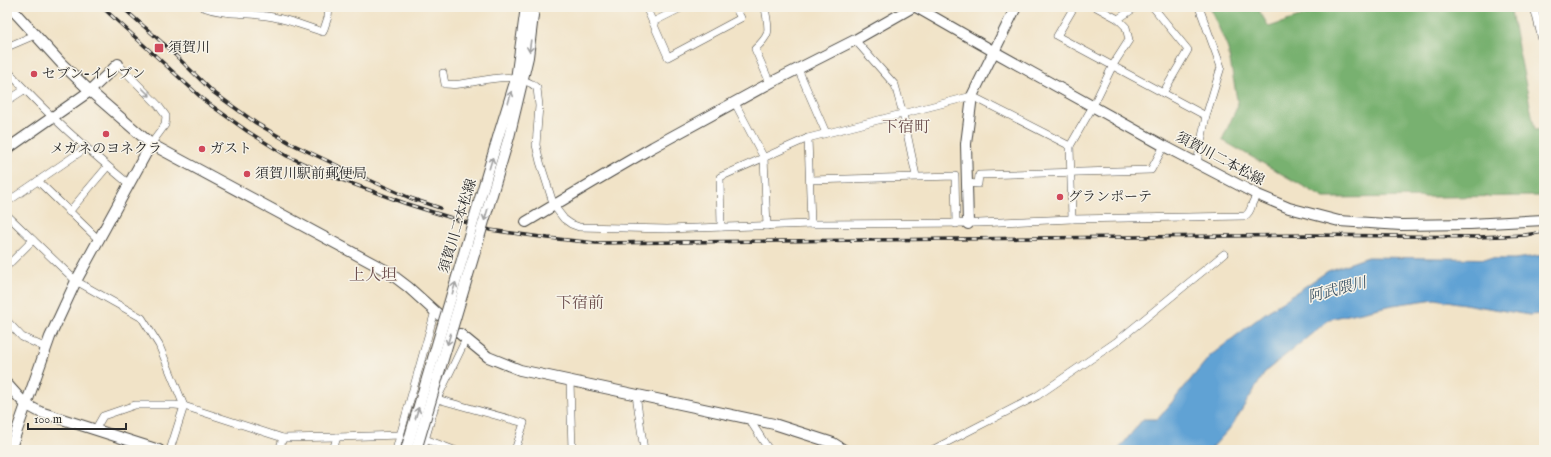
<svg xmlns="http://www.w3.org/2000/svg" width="1551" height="457" viewBox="0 0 1551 457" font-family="'IM FELL English','Noto Serif JP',serif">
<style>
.forest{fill:#78b170;stroke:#526e4e}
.water{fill:#60a2d4;stroke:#466680}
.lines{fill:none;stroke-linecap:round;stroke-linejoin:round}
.street-casing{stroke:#494742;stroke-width:8}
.secondary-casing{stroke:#494742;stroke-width:12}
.street{stroke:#fff;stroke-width:7}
.secondary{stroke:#fff;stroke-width:10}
.rail-casing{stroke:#2b2b2b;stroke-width:3.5}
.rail{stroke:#f7f3e8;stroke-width:2;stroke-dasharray:6;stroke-linecap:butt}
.secondary-bridge-casing{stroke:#494742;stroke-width:12;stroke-linecap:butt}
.secondary-bridge{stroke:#fff;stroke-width:10}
.oneway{stroke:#a0a0a0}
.poi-dot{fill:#d1495b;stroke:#f7f3e8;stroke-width:1.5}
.labels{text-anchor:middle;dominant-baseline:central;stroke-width:3;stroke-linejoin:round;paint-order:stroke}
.poi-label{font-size:14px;fill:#2b2b2b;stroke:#f7f3e8;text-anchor:start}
.street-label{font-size:14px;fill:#2b2b2b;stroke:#f7f3e8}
.water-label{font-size:15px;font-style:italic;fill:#3e5566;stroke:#f7f3e8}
.quarter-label{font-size:16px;fill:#6e504f;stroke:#f7f3e8}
</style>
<rect width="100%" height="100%" fill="#f7f3e8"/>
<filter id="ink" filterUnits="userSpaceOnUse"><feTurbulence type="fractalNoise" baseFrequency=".025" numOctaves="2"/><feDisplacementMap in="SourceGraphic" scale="8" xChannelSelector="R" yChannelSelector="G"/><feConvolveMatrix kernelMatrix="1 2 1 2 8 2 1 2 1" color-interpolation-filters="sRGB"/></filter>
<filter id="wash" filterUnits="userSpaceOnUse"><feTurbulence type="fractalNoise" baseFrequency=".012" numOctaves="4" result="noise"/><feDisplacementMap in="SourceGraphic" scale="16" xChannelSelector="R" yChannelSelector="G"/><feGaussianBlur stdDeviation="0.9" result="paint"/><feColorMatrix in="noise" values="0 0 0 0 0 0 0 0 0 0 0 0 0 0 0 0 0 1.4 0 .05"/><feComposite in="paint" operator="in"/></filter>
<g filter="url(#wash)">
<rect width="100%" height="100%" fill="#f1e3c7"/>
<polygon class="forest" points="1210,7 1257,7 1269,27 1329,7 1510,7 1535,130 1544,129 1544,196 1324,198 1222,140 1238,105 1228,49"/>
<polygon class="water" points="1544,255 1544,314 1529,315 1435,299 1393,305 1330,319 1266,371 1231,427 1210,450 1118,450 1143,419 1158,419 1210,356 1264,314 1328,271 1368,257 1515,259"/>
</g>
<g filter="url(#ink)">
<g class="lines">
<g class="street-casing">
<g id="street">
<path d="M203,7c23,9 47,5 70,10 17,3 34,10 50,15l5,-15 1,-10"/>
<polyline points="646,7 668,57 741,18 735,7"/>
<path d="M765,7c3,23 8,25 -10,42l15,34"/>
<polyline points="1074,7 1057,36 1206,116"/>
<polyline points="1153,7 1188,50 1163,93"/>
<polyline points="1534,7 1544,48"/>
<polyline points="1118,19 1136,7"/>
<polyline points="653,22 683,7"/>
<polyline points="855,40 895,85 903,114 916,176"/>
<polyline points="7,47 35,35"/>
<polyline points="118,64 158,105 166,116 165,125 151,144"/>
<polyline points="798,69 826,133"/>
<path d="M7,70c37,42 79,78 122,114"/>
<path d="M443,73l2,11c5,0 10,1 15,0 25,-3 56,-15 77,4l2,18 -3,39 4,17 14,44 10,13 7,5 8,3 88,2 144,-5 168,-1 93,-4 173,-3c9,-6 4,-14 13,-21"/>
<polyline points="7,101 24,90"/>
<polyline points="735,103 764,158 767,226"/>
<polyline points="808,138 811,224"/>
<polyline points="1070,146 1093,106 1113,65 1129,40 1126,27 1118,19 1096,7"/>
<polyline points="1197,163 1206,116 1221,67 1199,7"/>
<polyline points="810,180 955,176 956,224"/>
<polyline points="38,181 99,240"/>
<polyline points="966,183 978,184 979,175 1151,170 1164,146"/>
<polyline points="7,202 86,148"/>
<polyline points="69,212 107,167"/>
<polyline points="7,215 76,281 142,318 159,345 184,406 170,450"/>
<polyline points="721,227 720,177 808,138 972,96 1070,146 1072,219"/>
<polyline points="7,266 33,240"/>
<polyline points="7,321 22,337 46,348"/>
<polyline points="570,381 572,450"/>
<polyline points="636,395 644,450"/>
<polyline points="437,399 524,423 515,450"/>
<polyline points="749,419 769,450"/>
<polyline points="95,430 103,416 135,405 175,405 184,406 283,438 337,437 401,435"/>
<polyline points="425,439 454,450"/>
<polyline points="279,450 283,438"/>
<polyline points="333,450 337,437"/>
<polyline points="396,450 435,311"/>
<polyline points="422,450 437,399 466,339"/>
<polyline points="932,450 1037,396 1116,342 1224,254"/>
</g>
</g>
<g class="secondary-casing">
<g id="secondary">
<polyline points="10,7 61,63 90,91 151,144 387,271 408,287 439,315"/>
<polyline points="916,7 993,51 1164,146 1258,195 1289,208 1339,221 1401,225 1470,224 1544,220"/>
<polyline points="499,134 516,79 526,7"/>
<polyline points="509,137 528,57 534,7"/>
<polyline points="7,149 90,91 118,64"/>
<polyline points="526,222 593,182 653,147 770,83 855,40 913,7"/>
<polyline points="968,224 966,144 972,96 1016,7"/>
<polyline points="460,334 488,357 520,370 774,424 833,443 844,450"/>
<polyline points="7,384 25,404 40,412 159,450"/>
<polyline points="10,450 50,337 76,281 151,144"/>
</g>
</g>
<use href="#street" class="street"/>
<use href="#secondary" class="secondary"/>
<g class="rail-casing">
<g id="rail">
<polyline points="102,7 205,101 247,131 287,156 334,177 407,204 490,230 548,238 596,243 1312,235 1478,237 1525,235 1544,232"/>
<polyline points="122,7 165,45 213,92 256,123 292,144 349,171 410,198 440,208"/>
</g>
</g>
<use href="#rail" class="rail"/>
<g class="secondary-bridge-casing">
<g id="secondary-bridge">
<polyline points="406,450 499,134"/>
<polyline points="416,450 509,137"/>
</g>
</g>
<use href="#secondary-bridge" class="secondary-bridge"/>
</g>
<defs><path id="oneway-shaft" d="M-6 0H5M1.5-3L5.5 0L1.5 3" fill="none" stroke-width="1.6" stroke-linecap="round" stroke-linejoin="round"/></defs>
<g class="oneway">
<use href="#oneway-shaft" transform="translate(530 46) rotate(98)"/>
<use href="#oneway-shaft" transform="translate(146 92) rotate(45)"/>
<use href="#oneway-shaft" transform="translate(510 97) rotate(-74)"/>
<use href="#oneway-shaft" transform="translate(491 163) rotate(-73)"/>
<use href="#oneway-shaft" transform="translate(486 215) rotate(107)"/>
<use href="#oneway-shaft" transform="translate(454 288) rotate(-73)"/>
<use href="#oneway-shaft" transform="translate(449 339) rotate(107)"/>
<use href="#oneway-shaft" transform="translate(417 413) rotate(-73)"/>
</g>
</g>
<g class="poi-dot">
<rect x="154" y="43" width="10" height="10" rx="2"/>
<circle cx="34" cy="74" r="4"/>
<circle cx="106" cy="134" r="4"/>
<circle cx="202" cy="149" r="4"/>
<circle cx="247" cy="174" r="4"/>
<circle cx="1060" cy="197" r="4"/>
</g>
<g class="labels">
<g class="poi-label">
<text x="168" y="48">須賀川</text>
<text x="42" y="74">セブン-イレブン</text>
<text x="106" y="149" text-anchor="middle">メガネのヨネクラ</text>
<text x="210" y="149">ガスト</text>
<text x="255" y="174">須賀川駅前郵便局</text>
<text x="1068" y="197">グランポーテ</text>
</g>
<g class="street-label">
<text transform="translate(1220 159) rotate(28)">須賀川二本松線</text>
<text transform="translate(458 226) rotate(-73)">須賀川二本松線</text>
</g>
<g class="water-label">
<text transform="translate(1337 290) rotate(-15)">阿武隈川</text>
</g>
<g class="quarter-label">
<text x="906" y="128">下宿町</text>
<text x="373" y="276">上人坦</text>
<text x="580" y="304">下宿前</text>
</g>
</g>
<rect width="1551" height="457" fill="none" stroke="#f7f3e8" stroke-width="24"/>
<path d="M28 423v6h98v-6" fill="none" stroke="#2b2b2b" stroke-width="2"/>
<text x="34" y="423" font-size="12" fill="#2b2b2b" stroke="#f7f3e8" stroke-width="3" paint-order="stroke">100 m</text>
</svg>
